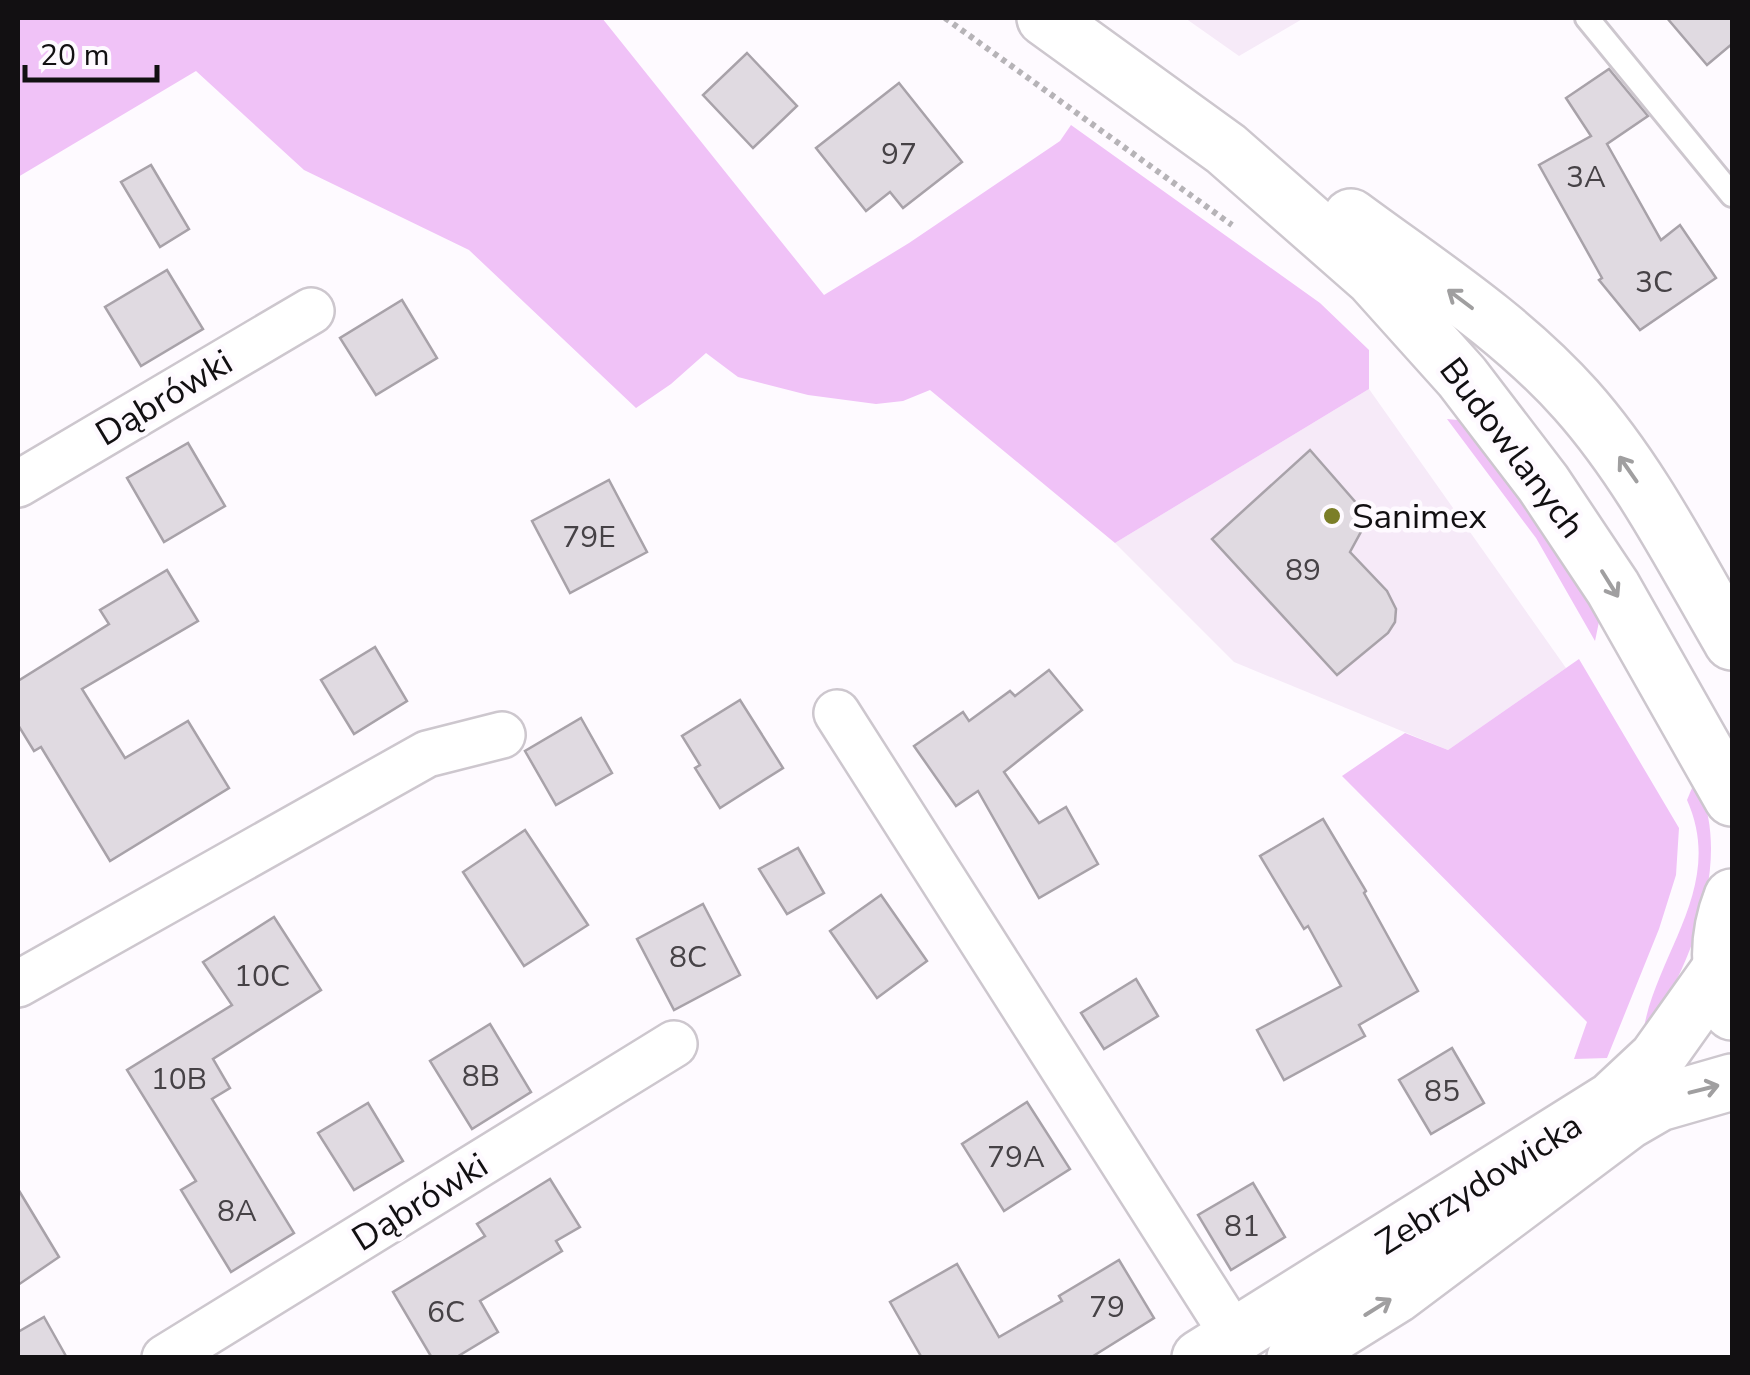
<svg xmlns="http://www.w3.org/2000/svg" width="1750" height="1375" viewBox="0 0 1750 1375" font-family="'Nunito Sans',sans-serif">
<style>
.built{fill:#f6eaf8}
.green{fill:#f0c2f7}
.building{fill:#e0dae1;stroke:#a8a2a9;stroke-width:2.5}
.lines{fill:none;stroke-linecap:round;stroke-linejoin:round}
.service-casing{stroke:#cdc7ce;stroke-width:28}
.minor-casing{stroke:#cdc7ce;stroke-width:50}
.tertiary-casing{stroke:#cdc7ce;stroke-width:60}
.secondary-casing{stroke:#cdc7ce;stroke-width:60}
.path{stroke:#b6b3b7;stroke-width:6;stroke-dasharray:5 5;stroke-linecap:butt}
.service{stroke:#fff;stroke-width:22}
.minor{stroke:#fff;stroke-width:45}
.tertiary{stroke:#fff;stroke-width:55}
.secondary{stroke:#fff;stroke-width:55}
.oneway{stroke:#a09fa0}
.poi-dot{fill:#7b7e28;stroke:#fefaff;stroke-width:4}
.labels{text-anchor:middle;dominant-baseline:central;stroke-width:9;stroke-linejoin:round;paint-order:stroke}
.number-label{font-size:30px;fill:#464246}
.street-label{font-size:35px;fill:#121012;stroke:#fefaff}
.poi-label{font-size:35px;fill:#121012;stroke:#fefaff;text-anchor:start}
</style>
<rect width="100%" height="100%" fill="#fefaff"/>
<g class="built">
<polygon points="1185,18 1304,18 1239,56"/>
<polygon points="1369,389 1566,668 1448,750 1234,662 1115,543"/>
</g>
<g class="green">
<polygon points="18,18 602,18 824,295 909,243 1060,141 1071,125 1320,303 1369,350 1369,389 1115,543 930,390 903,401 876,404 808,395 738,377 706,353 671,384 636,408 469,250 304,170 196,71 18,177"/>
<polygon points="1447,419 1468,421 1520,490 1600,617 1595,641 1536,538"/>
<polygon points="1579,659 1679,828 1676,875 1659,929 1607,1058 1574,1059 1587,1022 1342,776 1405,733 1448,750"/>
<path d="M1699,787c33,75 -8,179 -51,243l-4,-3c15,-77 81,-142 43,-227l5,-12z"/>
</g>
<g class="building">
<polygon points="1667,18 1732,18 1732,44 1707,65"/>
<polygon points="747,53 797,106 753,148 703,95"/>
<polygon points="1609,69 1648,116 1607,144 1661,240 1680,225 1716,278 1640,330 1599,280 1602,278 1539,165 1591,136 1566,98"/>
<polygon points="899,83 962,162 903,208 890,192 866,211 816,148"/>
<polygon points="151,165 189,229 160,247 121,182"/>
<polygon points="167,270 203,329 141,366 105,307"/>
<polygon points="402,300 437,358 376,395 340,338"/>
<polygon points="188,443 225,506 164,542 127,478"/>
<polygon points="1310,450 1365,513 1363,528 1350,552 1387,591 1396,609 1395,622 1388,633 1337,675 1212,539"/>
<polygon points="609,480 647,552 570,593 532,521"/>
<polygon points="167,570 198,621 82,689 125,758 188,721 229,788 110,861 41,747 34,751 18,725 18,681 109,624 100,610"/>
<polygon points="375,647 407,701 354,734 321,680"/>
<polygon points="1049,670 1082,710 1004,772 1039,823 1066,807 1098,864 1039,898 978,791 956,806 914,746 963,712 969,721 1010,691 1015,696"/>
<polygon points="740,700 783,768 720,808 695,768 700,765 682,736"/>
<polygon points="581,718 612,773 556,805 525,751"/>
<polygon points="1323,819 1366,891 1364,893 1418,991 1359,1025 1365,1036 1284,1080 1257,1030 1341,986 1308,926 1304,929 1260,856"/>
<polygon points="525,830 588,925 524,966 463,872"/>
<polygon points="798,848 824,893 787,914 759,869"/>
<polygon points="881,895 927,961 877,998 830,931"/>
<polygon points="703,904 740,975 674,1010 637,939"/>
<polygon points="274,917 321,990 213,1059 230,1088 212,1099 294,1233 231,1272 181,1190 196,1181 127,1070 232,1005 203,962"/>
<polygon points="1136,979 1158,1016 1104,1049 1081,1013"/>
<polygon points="490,1024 531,1092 472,1129 430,1061"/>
<polygon points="1452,1048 1484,1103 1431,1134 1399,1080"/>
<polygon points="1027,1102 1070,1169 1004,1211 962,1144"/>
<polygon points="368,1103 403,1161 354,1190 318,1133"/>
<polygon points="550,1179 580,1227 556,1241 562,1251 480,1301 498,1332 455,1358 432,1358 393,1292 485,1236 477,1224"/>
<polygon points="1253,1183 1285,1237 1231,1270 1198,1215"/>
<polygon points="18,1189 59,1257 18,1285"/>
<polygon points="1119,1260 1154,1318 1090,1358 922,1358 890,1302 957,1264 999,1337 1062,1301 1059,1296"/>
<polygon points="44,1317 67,1358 18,1358 18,1332"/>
</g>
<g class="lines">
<g class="service-casing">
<polyline id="service" points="1587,18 1732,195"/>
</g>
<g class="minor-casing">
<g id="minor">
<polyline points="18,484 311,311"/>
<polyline points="837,713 1234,1336"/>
<polyline points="18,984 427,754 502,735"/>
<polyline points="165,1358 674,1044"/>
</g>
</g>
<g class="tertiary-casing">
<g id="tertiary">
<polyline points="1200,1358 1612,1100 1657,1058 1721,968"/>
<polyline points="1295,1358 1396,1295 1628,1121 1659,1103 1732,1082"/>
</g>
</g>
<g class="secondary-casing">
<g id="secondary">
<polyline points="1045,18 1226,149 1373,278 1462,377 1543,483 1613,588 1732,798"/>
<path d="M1351,217c77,57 161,111 225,183 64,72 108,160 156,242"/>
<path d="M1732,897c-15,38 -15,77 0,115"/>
</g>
</g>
<polyline class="path" points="945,18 1232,225"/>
<use href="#service" class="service"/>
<use href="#minor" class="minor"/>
<use href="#tertiary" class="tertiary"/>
<use href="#secondary" class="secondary"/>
</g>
<defs><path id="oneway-shaft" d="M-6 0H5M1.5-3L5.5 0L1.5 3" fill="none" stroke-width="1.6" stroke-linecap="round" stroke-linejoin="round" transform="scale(2.5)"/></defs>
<g class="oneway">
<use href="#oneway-shaft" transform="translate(1460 299) rotate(-143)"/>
<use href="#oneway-shaft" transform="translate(1628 469) rotate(-125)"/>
<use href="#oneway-shaft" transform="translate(1610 584) rotate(58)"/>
<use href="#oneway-shaft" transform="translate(1704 1089) rotate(-14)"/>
<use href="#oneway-shaft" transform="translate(1378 1307) rotate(-32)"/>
</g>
<circle class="poi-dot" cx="1332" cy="516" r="10"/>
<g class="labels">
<g class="number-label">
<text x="899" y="154">97</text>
<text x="1586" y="177">3A</text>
<text x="1654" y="282">3C</text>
<text x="589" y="537">79E</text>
<text x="1303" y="570">89</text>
<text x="688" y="957">8C</text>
<text x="262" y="976">10C</text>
<text x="481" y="1076">8B</text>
<text x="179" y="1079">10B</text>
<text x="1442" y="1091">85</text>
<text x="1016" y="1157">79A</text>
<text x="237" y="1211">8A</text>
<text x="1242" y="1226">81</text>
<text x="1107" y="1307">79</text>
<text x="446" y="1312">6C</text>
</g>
<g class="street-label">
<text transform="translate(164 398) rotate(-31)">Dąbrówki</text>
<text transform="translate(1512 448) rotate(53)">Budowlanych</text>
<text transform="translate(1479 1184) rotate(-32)">Zebrzydowicka</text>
<text transform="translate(420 1202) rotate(-32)">Dąbrówki</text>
</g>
<g class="poi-label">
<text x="1352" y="516">Sanimex</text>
</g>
</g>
<rect width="1750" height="1375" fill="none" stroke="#121012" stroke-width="40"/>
<path d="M25 65v15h132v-15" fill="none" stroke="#121012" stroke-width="5"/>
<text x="40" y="65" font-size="30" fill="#121012" stroke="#fefaff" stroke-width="8" paint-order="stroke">20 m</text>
</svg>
